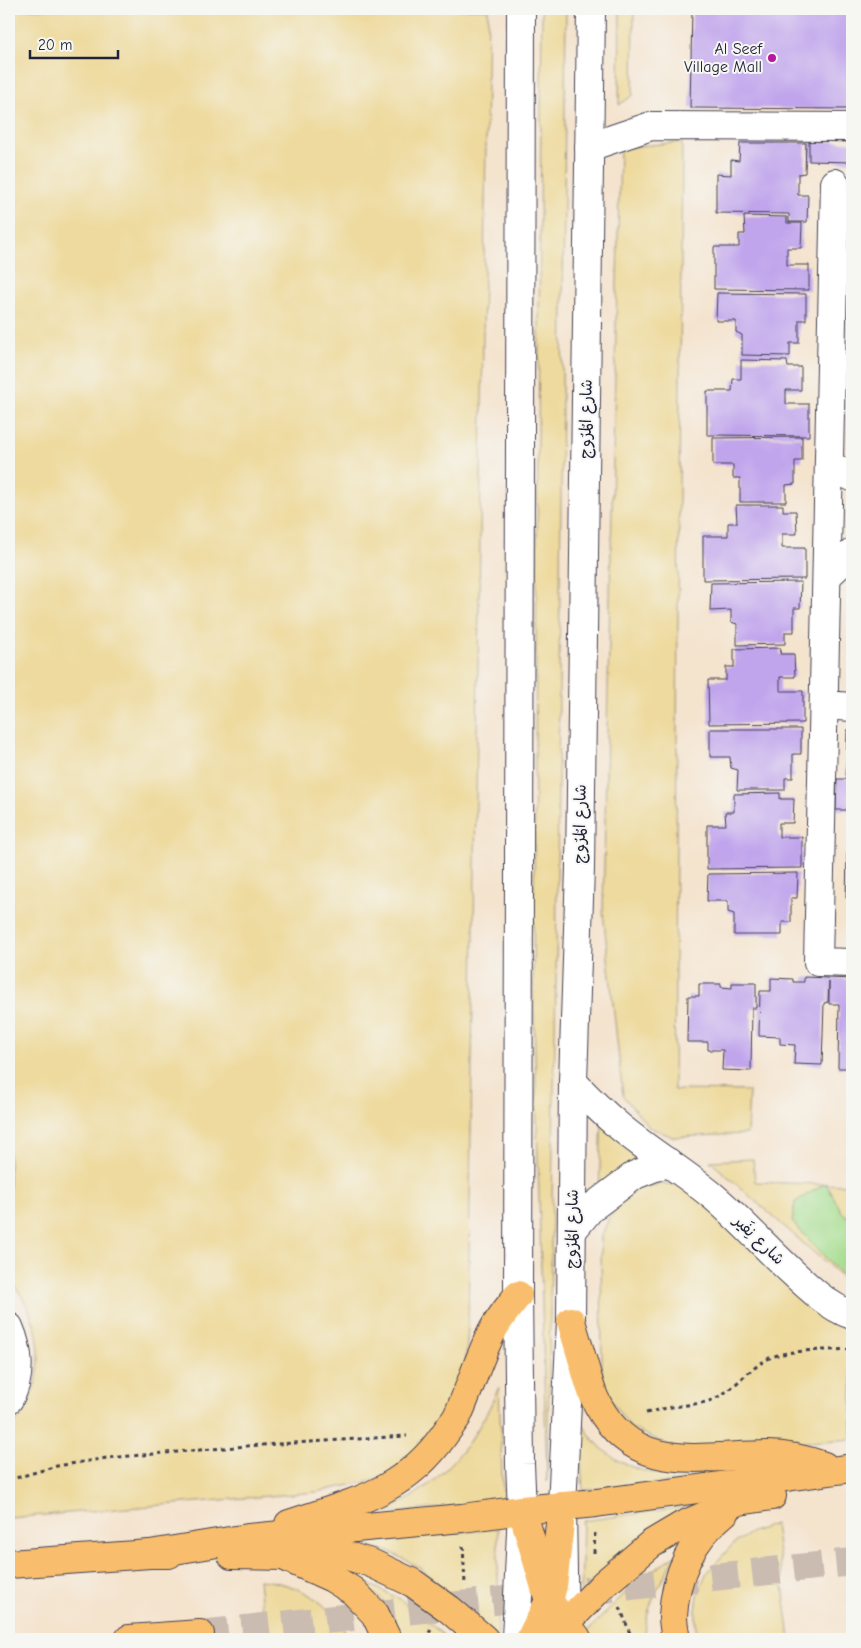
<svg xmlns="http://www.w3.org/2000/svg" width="861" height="1648" viewBox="0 0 861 1648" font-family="'Comic Neue','Playpen Sans Arabic',sans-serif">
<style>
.green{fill:#a5dd8e;stroke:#648064}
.sand{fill:#eeda9e;stroke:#887e6c}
.building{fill:#c0a4ec}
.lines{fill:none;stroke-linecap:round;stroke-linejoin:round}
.highway-tunnel{stroke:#cabcb0;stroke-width:28;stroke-dasharray:28 14;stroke-linecap:butt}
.minor-casing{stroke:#423f51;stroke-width:30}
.major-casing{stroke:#423f51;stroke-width:30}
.highway-casing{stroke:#423f51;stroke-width:30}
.path{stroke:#423f51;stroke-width:3;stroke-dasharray:4 4;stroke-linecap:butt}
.minor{stroke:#fff;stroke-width:28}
.major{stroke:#f9be6d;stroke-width:28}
.highway{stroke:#f9be6d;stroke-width:28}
.poi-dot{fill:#b5179e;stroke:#f6f6f2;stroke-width:2}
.labels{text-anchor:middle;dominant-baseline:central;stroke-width:4;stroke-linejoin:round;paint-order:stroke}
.poi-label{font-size:16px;fill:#22223b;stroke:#f6f6f2;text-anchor:end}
.street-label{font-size:16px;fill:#22223b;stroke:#f6f6f2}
</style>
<rect width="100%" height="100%" fill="#f6f6f2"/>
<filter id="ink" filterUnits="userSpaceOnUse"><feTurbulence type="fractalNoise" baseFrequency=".02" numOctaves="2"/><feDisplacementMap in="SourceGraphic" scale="10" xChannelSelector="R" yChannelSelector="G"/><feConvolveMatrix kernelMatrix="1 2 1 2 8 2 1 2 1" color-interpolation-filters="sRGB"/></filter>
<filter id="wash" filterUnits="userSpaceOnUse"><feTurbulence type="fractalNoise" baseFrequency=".0096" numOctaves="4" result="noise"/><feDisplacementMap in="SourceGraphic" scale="20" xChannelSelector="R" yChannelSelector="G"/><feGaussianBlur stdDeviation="1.12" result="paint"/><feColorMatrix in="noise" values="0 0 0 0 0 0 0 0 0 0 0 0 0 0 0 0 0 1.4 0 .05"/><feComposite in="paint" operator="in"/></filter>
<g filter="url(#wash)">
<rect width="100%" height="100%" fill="#f4e3cd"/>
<polygon class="green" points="826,1183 842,1212 852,1221 852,1286 792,1222 795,1202"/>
<g class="sand">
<path d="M9,9h479l-20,1319 -3,40 -35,75 -50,36 -64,13 -307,26v-88c5,-6 11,-12 15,-18 25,-47 18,-93 -15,-134z"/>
<polygon points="542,9 566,9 556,977 547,1482 533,982"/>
<polygon points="620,9 634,9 633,95 619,105"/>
<polygon points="682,142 674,1090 749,1091 747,1134 673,1137 649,1127 623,1096 603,912 620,148"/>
<polygon points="602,1119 637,1159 599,1190"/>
<polygon points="753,1159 755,1182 852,1185 852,1221 842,1212 826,1183 795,1202 792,1222 852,1286 710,1161"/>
<polygon points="665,1184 686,1185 852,1323 852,1439 707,1449 678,1449 631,1428 610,1399 602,1374 601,1237 609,1218 627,1196 640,1187"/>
<path d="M499,1387l4,114 -120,13c58,-31 90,-66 116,-127z"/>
<path d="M577,1410c3,7 6,15 10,21 27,40 66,43 109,49l-113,10z"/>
<polygon points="713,1503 581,1604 583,1521"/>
<polygon points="775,1524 790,1639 696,1639 696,1611 698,1595 706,1574 733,1544 752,1532"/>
<polygon points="498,1528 498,1639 421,1568 390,1552 357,1544"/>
<path d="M677,1554c-17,30 -32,50 -32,85h-65l53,-54z"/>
<polygon points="358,1579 400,1599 448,1639 400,1639 396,1623 385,1603"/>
<path d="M259,1580c41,3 71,22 90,59h-84z"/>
</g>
<g id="blocks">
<g class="building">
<polygon points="692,9 852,9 852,109 690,108"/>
<polygon points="809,141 852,142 852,162 809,161"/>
<polygon points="740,143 806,143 805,173 798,174 798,195 808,195 807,222 789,222 789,214 716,213 716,174 731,175 731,160 739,161"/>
<polygon points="744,216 787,217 787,223 802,223 801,248 787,248 787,265 809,265 809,290 714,289 714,247 739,247 739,234 745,234"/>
<polygon points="717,293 806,294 806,320 799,320 799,343 790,343 790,356 742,355 742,335 736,332 736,321 716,321"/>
<polygon points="741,360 787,361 788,367 801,367 801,390 786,390 786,404 809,404 809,436 707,435 707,391 732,391 733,379 741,379"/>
<polygon points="802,437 802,461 795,461 795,484 786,485 786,502 740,502 740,478 733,478 733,465 713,465 713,438"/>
<polygon points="736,505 783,505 783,511 796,511 797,534 782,534 782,548 805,548 805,579 703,580 703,536 728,536 728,523 737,523"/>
<polygon points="801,582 800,608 794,608 794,632 785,632 785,644 737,645 737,624 731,622 731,610 710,611 711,583"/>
<polygon points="781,648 780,654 794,654 795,677 780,677 780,691 803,691 803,723 709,724 708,680 726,680 726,667 734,667 734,649"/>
<polygon points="710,729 801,729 801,754 793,754 793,778 785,778 785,790 737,790 738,770 731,768 730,757 710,757"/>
<polygon points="847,730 852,730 852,810 836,810 837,779 846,779"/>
<polygon points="780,793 780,799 794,799 793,823 779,823 779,837 802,837 802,868 707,869 707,825 726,825 725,812 734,812 734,794"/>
<polygon points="847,853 852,853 852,898 846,898"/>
<polygon points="798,873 797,898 791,898 791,922 782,922 782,935 734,935 734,914 728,912 728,901 707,901 708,874"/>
<polygon points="804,977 852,979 852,1068 838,1068 839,1004 829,1004 829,982 828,1002 824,1003 822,1065 794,1064 795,1045 780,1044 780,1037 759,1036 760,991 771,991 771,978 793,979 793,982 804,982"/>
<polygon points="732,983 756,983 756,1008 752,1008 751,1071 722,1070 723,1050 708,1050 708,1042 687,1042 688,996 699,996 699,984 721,984 721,987 732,988"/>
</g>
</g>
</g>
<g filter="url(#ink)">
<use href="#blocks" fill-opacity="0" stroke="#423f51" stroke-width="1"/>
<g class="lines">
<g class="highway-tunnel">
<polyline points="585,1591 852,1562"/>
<polyline points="200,1634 540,1596"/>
</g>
<g class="minor-casing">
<g id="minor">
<polyline points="589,147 651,126 852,127"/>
<polyline points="835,183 818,962 852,963"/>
<polyline points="829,465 852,477"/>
<polyline points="827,576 852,553"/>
<polyline points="824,705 852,707"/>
<path d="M573,1082c15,16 30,31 47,45 30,25 64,45 94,70 27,23 51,50 77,74 18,17 38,36 61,44"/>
<polyline points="572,1231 591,1208 635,1175 668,1162"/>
<path d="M9,1327c10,23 13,49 0,72"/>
<polyline points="564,1637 562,1506 571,1321 573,1082 580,868 591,9"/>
<polyline points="516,1639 522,1510 520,1464 518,1295 521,9"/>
</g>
</g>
<g class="major-casing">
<g id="major">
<path d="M571,1321c5,17 10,34 15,51 3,11 6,23 12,33 38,71 104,50 170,50 19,0 39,5 56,11"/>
<polyline points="522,1510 549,1601 577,1638"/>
<path d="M289,1524c62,-21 115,-31 155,-89 4,-6 9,-12 13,-18 13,-28 21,-58 35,-85 7,-14 17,-25 26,-37"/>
<polyline points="150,1554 248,1538 462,1518 522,1510 596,1503 852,1468"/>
<polyline points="232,1555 283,1556 318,1551 331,1551 371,1563 413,1583 449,1609 484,1639"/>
<polyline points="283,1556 332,1578 353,1591 375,1614 387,1639"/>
<polyline points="9,1564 150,1554 169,1554"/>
<polyline points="530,1639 549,1601 553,1586 562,1506"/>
<polyline points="557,1639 565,1624 604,1584 651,1544 683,1525 739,1501 772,1496"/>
<path d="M676,1639c-1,-7 -3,-15 -3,-23 2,-40 19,-78 51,-103"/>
</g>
</g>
<g class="highway-casing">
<polyline id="highway" points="129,1639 200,1634"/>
</g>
<g class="path">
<path d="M646,1413c12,-3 23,-6 34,-7 11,-2 23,-2 34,-7 19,-9 33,-28 52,-39 20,-12 62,-9 86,-11"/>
<polyline points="9,1480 57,1466 107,1458 247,1446 407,1436"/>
<polyline points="463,1546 465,1584"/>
<polyline points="594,1553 595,1532"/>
<polyline points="620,1607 632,1639"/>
<polyline points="424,1639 431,1630"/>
</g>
<use href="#minor" class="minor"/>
<use href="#major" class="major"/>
<use href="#highway" class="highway"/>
</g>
</g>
<circle class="poi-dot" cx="772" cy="58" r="5"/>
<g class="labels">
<g class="poi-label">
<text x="762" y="49">Al Seef<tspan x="762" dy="18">Village Mall</tspan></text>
</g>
<g class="street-label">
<text transform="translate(586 419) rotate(-89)">شارع المُرُوج</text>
<text transform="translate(580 824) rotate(-89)">شارع المُرُوج</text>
<text transform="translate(572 1229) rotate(-89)">شارع المُرُوج</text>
<text transform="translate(759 1240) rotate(44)">شارع نِفَير</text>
</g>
</g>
<rect width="861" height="1648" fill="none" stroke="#f6f6f2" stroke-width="30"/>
<path d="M30 50v8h88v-8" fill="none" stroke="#22223b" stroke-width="2.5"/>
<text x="38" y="50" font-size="15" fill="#22223b" stroke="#f6f6f2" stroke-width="4" paint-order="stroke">20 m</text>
</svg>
